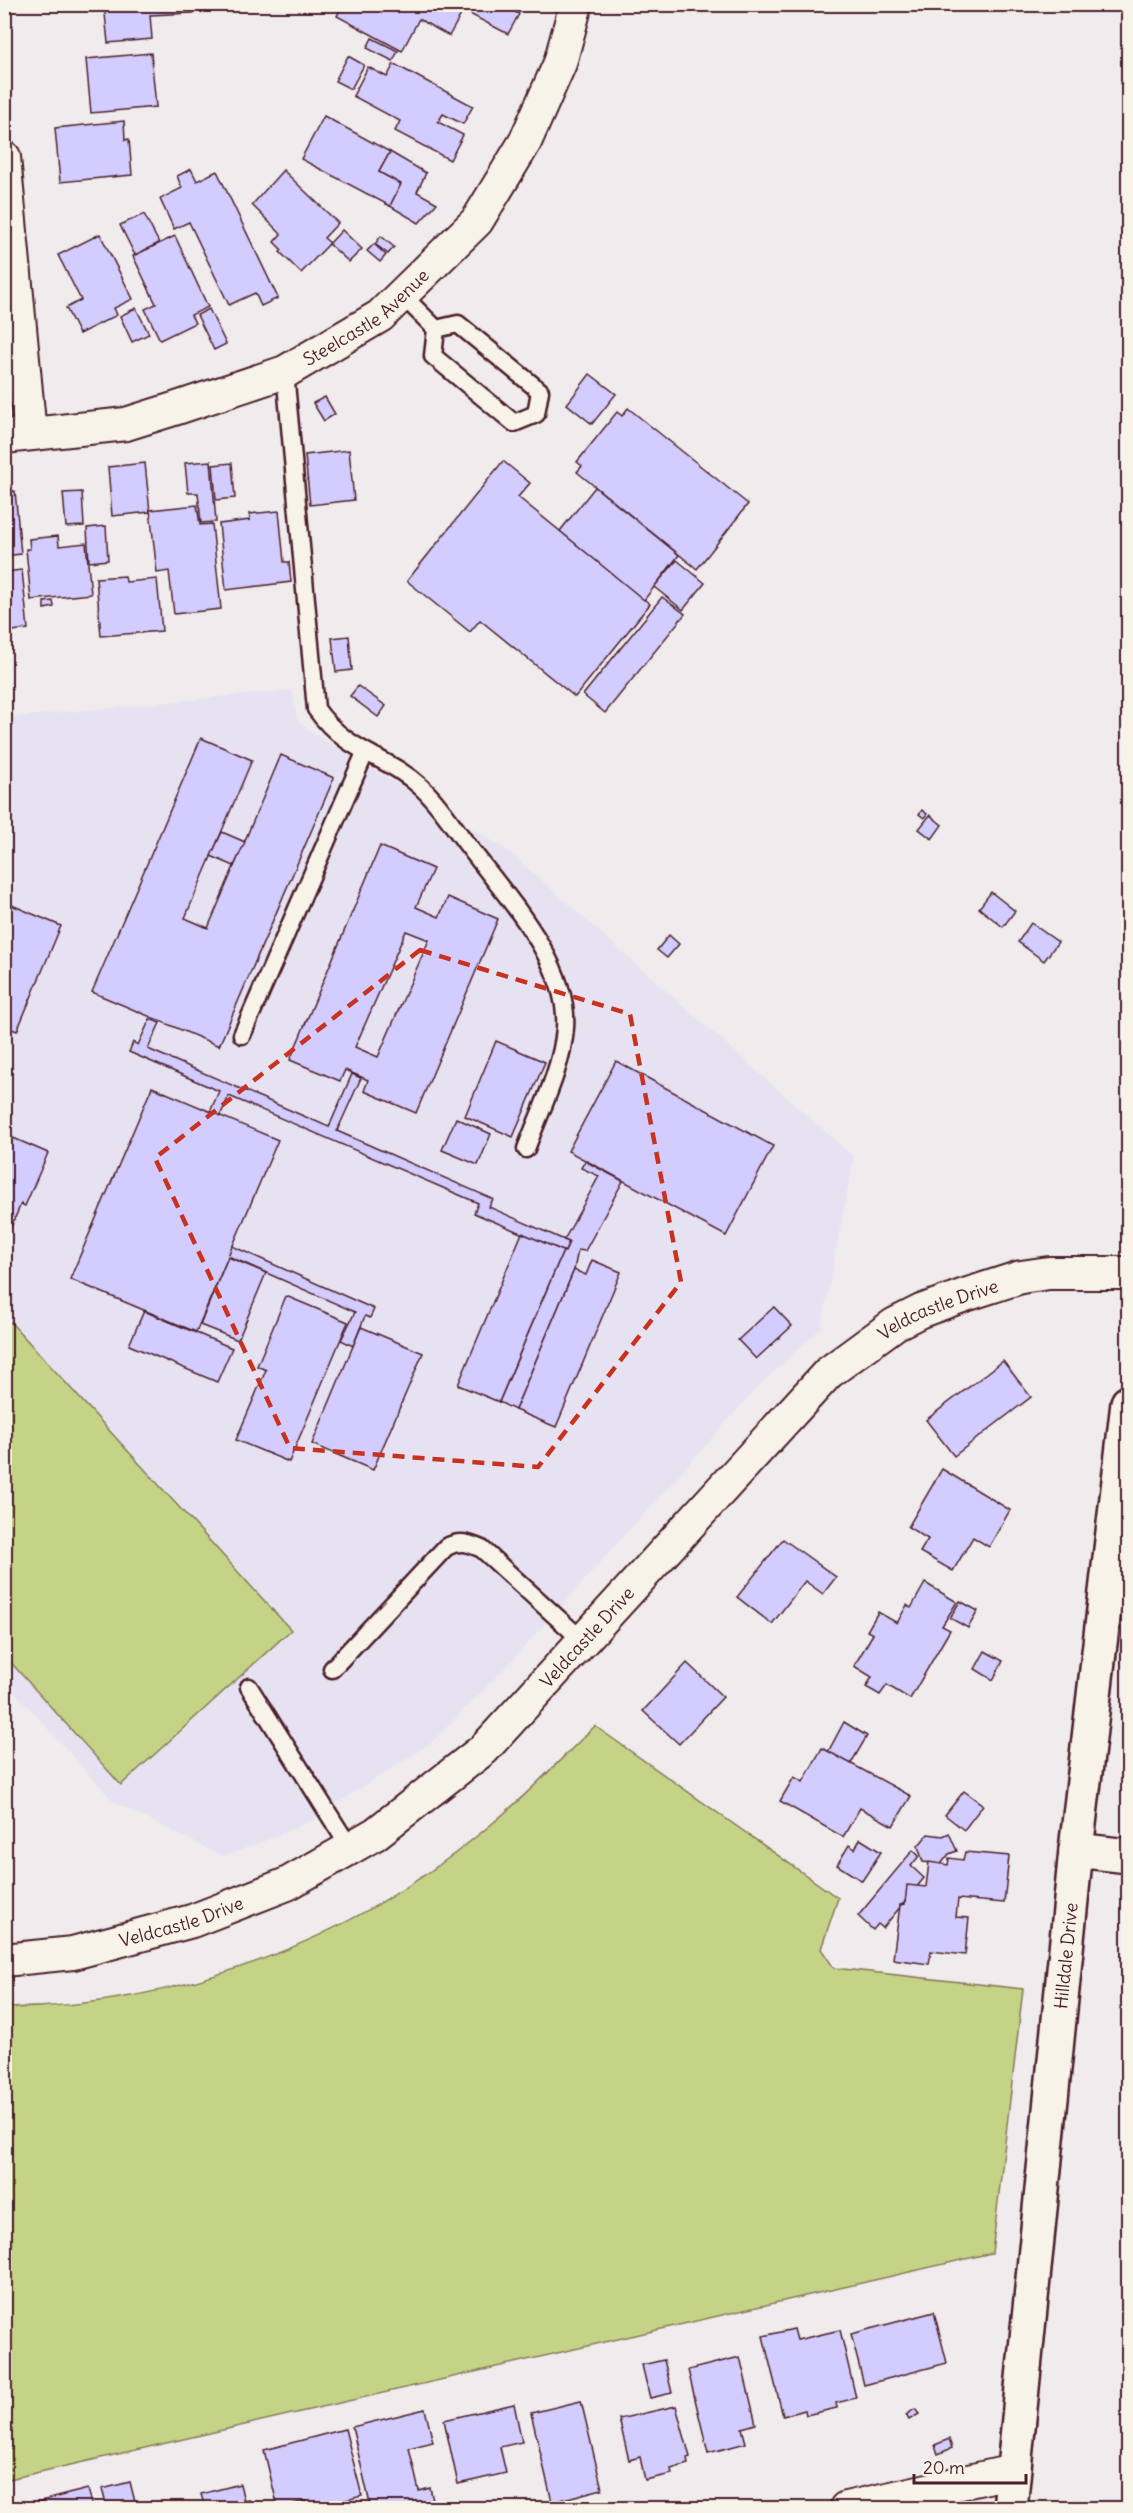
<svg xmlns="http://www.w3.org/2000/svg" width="1133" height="2513" viewBox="0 0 1133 2513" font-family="Delius,sans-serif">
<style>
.built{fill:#e7e2f1}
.green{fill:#c5d387;stroke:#887959;stroke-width:1.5}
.building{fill:#d3ccfe;stroke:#4a1f2b;stroke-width:1.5;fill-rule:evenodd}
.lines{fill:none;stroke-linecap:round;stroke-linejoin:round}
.lane-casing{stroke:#4a1f2b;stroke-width:21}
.street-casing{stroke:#4a1f2b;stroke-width:36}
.secondary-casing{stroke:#4a1f2b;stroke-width:38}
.lane{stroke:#f7f3e8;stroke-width:16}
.street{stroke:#f7f3e8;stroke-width:32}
.secondary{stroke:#f7f3e8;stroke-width:33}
.marked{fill:none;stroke:#c8321e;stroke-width:4.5;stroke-dasharray:12 8;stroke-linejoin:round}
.labels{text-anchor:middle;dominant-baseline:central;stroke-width:6;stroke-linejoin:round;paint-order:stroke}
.street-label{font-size:18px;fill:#4a1f2b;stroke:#f7f3e8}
</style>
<rect width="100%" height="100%" fill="#f0ebec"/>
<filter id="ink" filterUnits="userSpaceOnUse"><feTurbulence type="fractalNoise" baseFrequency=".0167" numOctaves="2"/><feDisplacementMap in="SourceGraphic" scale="12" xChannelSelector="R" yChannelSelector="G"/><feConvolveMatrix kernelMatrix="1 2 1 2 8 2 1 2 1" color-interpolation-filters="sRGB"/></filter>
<g filter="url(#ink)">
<polygon class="built" points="292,690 297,719 308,730 507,850 854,1157 821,1328 758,1387 507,1666 431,1743 305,1824 224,1857 114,1802 5,1681 5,718"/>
<g class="green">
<polygon points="4,1315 291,1630 121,1785 5,1656"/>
<path d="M595,1726l243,172 -17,51 13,19 189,21 -31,264 -987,227v-472c172,-1 344,-66 477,-176 40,-32 76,-70 113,-106z"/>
</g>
<g class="building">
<polygon points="104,4 192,4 193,13 150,15 152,39 108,43"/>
<polygon points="343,4 451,4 463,11 449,36 419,19 402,51 337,16"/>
<polygon points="465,4 501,4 519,14 508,34 462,10"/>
<polygon points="372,38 398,51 393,61 367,48"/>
<polygon points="151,53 156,107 91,113 86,59"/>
<polygon points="348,56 364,65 351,89 335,81"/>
<polygon points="394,64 473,106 463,124 443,114 438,122 463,135 450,160 395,131 400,121 353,96 368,67 387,77"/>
<polygon points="324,116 390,152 379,172 401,184 390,206 301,159"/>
<polygon points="124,121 125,140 129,139 132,175 60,182 55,128"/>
<polygon points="390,152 426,173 417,192 437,203 419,223 390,206 401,184 379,172"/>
<polygon points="191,169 197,181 217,171 278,298 261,306 255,293 229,305 189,222 174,229 160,199 182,188 177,176"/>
<polygon points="283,170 338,223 324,238 330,243 301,273 280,252 282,250 274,242 281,234 252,205"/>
<polygon points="144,214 159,243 135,255 120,225"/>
<polygon points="342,230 362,249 349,262 329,244"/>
<polygon points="100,234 133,299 114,308 117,315 79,334 66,308 81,300 58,255"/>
<polygon points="175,236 208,307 191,315 195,323 160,340 145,309 156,304 133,256"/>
<polygon points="381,236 394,247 388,254 375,244"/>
<polygon points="374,244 386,255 380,262 367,251"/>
<polygon points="136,308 149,334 132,342 120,316"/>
<polygon points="209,309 226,344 214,350 197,315"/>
<polygon points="590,374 616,394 592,424 567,404"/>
<polygon points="325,397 335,414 324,421 313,403"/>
<polygon points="628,408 748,504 697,569 577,472 582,466 577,462 617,412 622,416"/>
<polygon points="349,450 354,500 310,505 305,455"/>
<polygon points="211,461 216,522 201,523 198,493 188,493 185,463"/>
<polygon points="503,461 530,483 518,497 650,604 575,697 480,620 470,632 407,581"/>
<polygon points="145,463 150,512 112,516 108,467"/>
<polygon points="232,463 235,498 216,500 213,465"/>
<polygon points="595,487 679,555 644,600 560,531"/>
<polygon points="15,491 21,554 4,556 4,492"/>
<polygon points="82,492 84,526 66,527 63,493"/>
<polygon points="197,505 200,525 212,524 221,609 174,614 169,571 157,573 150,510"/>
<polygon points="279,511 284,562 289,562 291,582 226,590 219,524 250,520 249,514"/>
<polygon points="106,526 108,560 89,562 87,528"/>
<polygon points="58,536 59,546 86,543 91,594 31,600 26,549 30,549 29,539"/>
<polygon points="677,560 705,583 683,610 654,587"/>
<polygon points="22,570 28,629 4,632 4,572"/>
<polygon points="125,576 126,582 157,579 162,631 101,636 96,578"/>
<polygon points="662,597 685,614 605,713 583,695"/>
<polygon points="53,601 54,607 44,609 44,602"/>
<polygon points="349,636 352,670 336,672 332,638"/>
<polygon points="358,686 386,706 378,717 350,696"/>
<polygon points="201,738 252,760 185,918 208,928 281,755 334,778 219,1046 92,992"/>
<polygon points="922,810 927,814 924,818 919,814"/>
<polygon points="930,815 942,825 932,839 919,829"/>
<polygon points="222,832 245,842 234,866 211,856"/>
<path d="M380,846l53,23 -17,38 23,10 9,-20 50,22 -82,194 -52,-22 4,-11 -23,-10 -5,11 -50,-21zM406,931l23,9 -51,117 -23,-10z"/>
<polygon points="991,892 1015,911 1003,927 979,908"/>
<polygon points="7,903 61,926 17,1031 4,1026 4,910"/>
<polygon points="1031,923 1058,942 1044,961 1018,942"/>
<polygon points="669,935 679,944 667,958 657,950"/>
<polygon points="150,1019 160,1023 148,1049 329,1127 352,1074 361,1078 337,1131 493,1199 489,1207 569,1242 565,1252 474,1213 478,1203 229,1096 220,1116 210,1112 219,1091 129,1052 133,1042 138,1045"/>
<polygon points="496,1041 545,1062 513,1137 465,1116"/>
<polygon points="616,1061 773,1146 726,1236 568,1151"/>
<polygon points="152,1087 278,1140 196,1332 70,1279"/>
<polygon points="456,1118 491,1134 478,1165 442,1150"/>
<polygon points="4,1134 48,1153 25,1206 21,1204 8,1234 4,1232"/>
<polygon points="585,1161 623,1181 585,1251 578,1250 574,1270 515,1410 499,1402 563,1251 565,1252 569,1242 564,1240 599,1176 581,1168"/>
<polygon points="522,1233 563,1251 499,1402 458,1385"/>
<polygon points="232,1246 374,1309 370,1318 365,1316 353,1346 341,1340 355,1312 228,1256"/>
<polygon points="228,1257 266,1273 238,1340 200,1325"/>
<polygon points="592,1260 621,1272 556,1427 515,1410 574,1270 586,1275"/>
<polygon points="286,1296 348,1322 289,1462 236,1440 266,1370 257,1366"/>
<polygon points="774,1307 792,1326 756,1359 738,1340"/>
<polygon points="144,1311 232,1348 217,1382 129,1345"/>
<polygon points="361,1327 423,1353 373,1470 312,1444"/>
<polygon points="1003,1361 1031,1397 954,1456 926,1420"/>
<polygon points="942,1469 1010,1510 989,1547 973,1537 953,1571 920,1552 928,1539 908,1527"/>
<polygon points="783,1539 836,1577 823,1594 805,1581 772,1624 737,1597"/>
<polygon points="925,1583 957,1602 942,1626 950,1630 910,1699 887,1685 880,1695 866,1687 872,1677 854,1666 873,1634 867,1631 878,1612 897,1623 907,1605 911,1608"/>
<polygon points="960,1601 978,1611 968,1628 950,1618"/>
<polygon points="985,1651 1003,1661 993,1680 975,1669"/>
<polygon points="687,1663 723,1697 679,1744 643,1711"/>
<polygon points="844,1722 867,1736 850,1765 828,1752"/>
<polygon points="822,1748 911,1796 893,1826 860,1808 843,1837 780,1801 794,1777 803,1782"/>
<polygon points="964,1791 983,1805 964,1830 945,1815"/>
<polygon points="949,1833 957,1851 949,1854 941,1864 923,1862 918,1846 928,1834 943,1836"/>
<polygon points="860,1839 881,1852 862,1881 837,1865 849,1845 855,1849"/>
<polygon points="913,1850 919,1856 911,1866 924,1878 883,1928 878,1924 873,1930 858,1916"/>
<polygon points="965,1852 1009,1856 1004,1903 958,1899 956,1917 969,1918 965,1955 931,1951 929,1964 893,1959 900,1905 905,1904 907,1885 926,1887 929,1862 948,1865 949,1858 963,1860"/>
<polygon points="934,2312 947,2363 864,2385 851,2334"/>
<polygon points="794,2329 797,2340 840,2330 856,2398 836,2403 837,2408 806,2415 805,2410 783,2416 763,2336"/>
<polygon points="740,2357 756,2424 742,2428 746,2443 708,2453 688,2370"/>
<polygon points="664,2360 672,2393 650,2398 642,2365"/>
<polygon points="581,2401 602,2489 552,2502 531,2413"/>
<polygon points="514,2404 522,2442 500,2447 506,2473 458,2484 444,2420"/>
<polygon points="676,2406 690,2457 687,2458 688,2464 671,2469 672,2474 645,2480 640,2457 629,2460 619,2419"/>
<polygon points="425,2409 433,2442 409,2448 419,2491 430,2488 435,2508 371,2508 352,2427"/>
<polygon points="915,2409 919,2414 909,2420 906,2415"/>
<polygon points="345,2429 362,2496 338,2502 340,2508 307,2508 305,2501 278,2508 264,2450"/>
<polygon points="949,2439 952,2448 938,2454 935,2445"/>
<polygon points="130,2482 136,2506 107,2508 102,2489"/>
<polygon points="240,2484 244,2501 249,2500 251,2508 205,2508 201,2494"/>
<polygon points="88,2489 93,2507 17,2508 17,2507"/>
</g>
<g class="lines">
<g class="lane-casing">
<g id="lane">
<polyline points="402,295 436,329 458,324 540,391 536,414 514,423 433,356 436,329"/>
<path d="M285,372l31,337c32,45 69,45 105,78 18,16 33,41 48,60 36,48 101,117 96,181 -3,41 -25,83 -39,121"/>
<polyline points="242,1035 365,753"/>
<path d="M332,1669l114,-122c14,-7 22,-4 36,2l101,92"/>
<polyline points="249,1687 350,1848"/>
</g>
</g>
<g class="street-casing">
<g id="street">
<polyline points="4,157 30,434"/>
<path id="s1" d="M4,437l122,-13 51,-16 108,-36 95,-56 97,-95 48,-79 35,-79 16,-59"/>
<path id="s2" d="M4,1960l69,-7 119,-32 95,-37 88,-50 109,-85 344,-376 67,-49 26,-13 41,-15 59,-19 28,-4h79"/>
<polyline points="846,2508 1014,2471"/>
</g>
</g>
<g class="secondary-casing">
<g id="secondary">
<polyline points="1076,1850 1128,1856"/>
<path id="s3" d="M1010,2508l66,-658 52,-447"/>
</g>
</g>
<use href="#lane" class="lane"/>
<use href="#street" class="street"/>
<use href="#secondary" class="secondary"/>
</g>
</g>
<path class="marked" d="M420,950l210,64 51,268 -143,185 -248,-19 -135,-290z"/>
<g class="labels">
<g class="street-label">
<text stroke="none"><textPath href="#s1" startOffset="388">Steelcastle Avenue</textPath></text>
<text stroke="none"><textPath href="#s2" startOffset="1172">Veldcastle Drive</textPath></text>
<text stroke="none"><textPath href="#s2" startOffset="686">Veldcastle Drive</textPath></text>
<text stroke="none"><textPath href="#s2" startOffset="182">Veldcastle Drive</textPath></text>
<text stroke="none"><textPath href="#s3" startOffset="555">Hilldale Drive</textPath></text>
</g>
</g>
<rect width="1133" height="2513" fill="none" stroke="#f7f3e8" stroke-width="24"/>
<rect x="12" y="12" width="1109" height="2489" fill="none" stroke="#4a1f2b" stroke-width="2" filter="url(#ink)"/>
<path d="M914 2474v9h112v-9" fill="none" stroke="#4a1f2b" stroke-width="3"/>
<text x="923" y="2474" font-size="18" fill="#4a1f2b" stroke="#f7f3e8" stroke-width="4.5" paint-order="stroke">20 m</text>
</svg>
